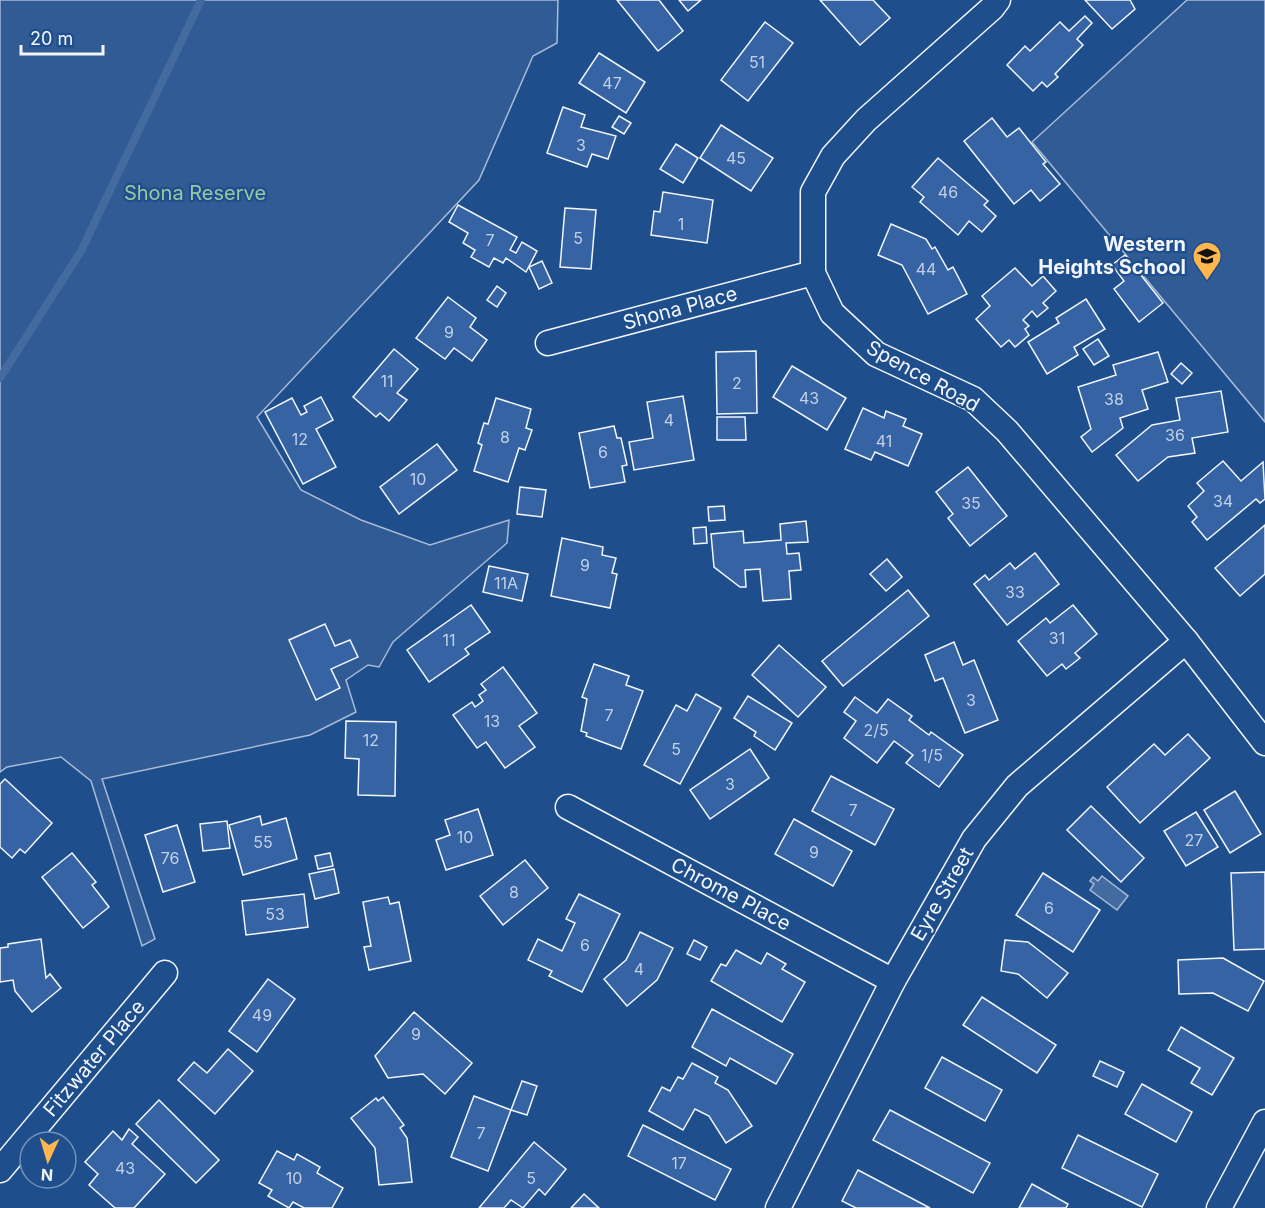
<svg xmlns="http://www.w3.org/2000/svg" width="1265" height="1208" viewBox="0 0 1265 1208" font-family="Inter,sans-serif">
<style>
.green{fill:#305b95;stroke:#a8bbd7;stroke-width:1.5}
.water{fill:#446ba0;stroke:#a8bbd7;stroke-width:1.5}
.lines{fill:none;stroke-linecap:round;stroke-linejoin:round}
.stream{stroke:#446ba0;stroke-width:8}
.building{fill:#3563a3;stroke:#f2f6ff;stroke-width:1.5}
.minor-casing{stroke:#f2f6ff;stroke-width:27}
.minor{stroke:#1f4e8c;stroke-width:24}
.labels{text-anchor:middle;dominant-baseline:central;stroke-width:4.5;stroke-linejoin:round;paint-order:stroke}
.number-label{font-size:16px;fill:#c3d1e8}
.park-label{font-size:20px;fill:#97c8a6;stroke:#1f4e8c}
.poi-label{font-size:20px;font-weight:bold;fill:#f2f6ff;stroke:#1f4e8c;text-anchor:end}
.street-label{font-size:20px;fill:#f2f6ff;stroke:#1f4e8c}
</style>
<rect width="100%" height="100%" fill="#1f4e8c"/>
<g class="green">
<polygon points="0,0 558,0 557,43 533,56 479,180 257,417 301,490 361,520 430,545 509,520 507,543 393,642 379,667 368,665 346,680 356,712 310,735 102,779 155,939 142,946 91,781 61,757 7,767 0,772"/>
<polygon points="1187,0 1265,0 1265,422 1032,142"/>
</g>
<polygon class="water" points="1102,876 1128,896 1117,910 1090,890 1094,884 1090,881 1093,877 1098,881"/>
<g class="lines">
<polyline class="stream" points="0,378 81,251 201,0"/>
</g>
<g class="building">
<polygon points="617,0 659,0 683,31 658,51"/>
<polygon points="679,0 701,0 688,11"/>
<polygon points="820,0 873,0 890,18 860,45"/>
<polygon points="1085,0 1130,0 1135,9 1112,29"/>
<polygon points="1085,16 1092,23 1077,39 1083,45 1055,74 1058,77 1047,87 1042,82 1033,91 1007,65 1025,46 1030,51 1060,22 1069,31"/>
<polygon points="765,22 793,43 748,101 721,80"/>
<polygon points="599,53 645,82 626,113 579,83"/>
<polygon points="563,107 585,115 581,127 616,136 608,159 592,154 587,167 547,153"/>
<polygon points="619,116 631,123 624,134 612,127"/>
<polygon points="992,118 1007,137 1019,128 1046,162 1043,164 1060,184 1040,201 1031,190 1014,204 964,141"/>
<polygon points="721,125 773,158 751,191 700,158"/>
<polygon points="676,144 698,158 683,183 660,169"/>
<polygon points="938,158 988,201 984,205 996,216 982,232 969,221 958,235 920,202 924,197 912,187"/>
<polygon points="663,192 713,200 707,243 651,235 654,211 660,212"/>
<polygon points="458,205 517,237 510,250 516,253 522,242 537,251 526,272 506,258 503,263 494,258 489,267 471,257 475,250 463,243 468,233 449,222"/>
<polygon points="565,208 596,210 591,269 560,267"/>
<polygon points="891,224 926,239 932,249 935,247 948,270 953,267 967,294 928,314 902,265 878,255"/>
<polygon points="1125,255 1163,303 1139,322 1114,289 1124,281 1112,265"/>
<polygon points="542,261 552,283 539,289 529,267"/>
<polygon points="1015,268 1032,286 1043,276 1056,291 1043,303 1048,308 1037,317 1032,311 1023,320 1029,326 1025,329 1029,335 1015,347 1009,340 1001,347 976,319 990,306 982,296"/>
<polygon points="497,286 506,293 497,307 487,300"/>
<polygon points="448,297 476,318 470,327 487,340 472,361 454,348 445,359 416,338"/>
<polygon points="1086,299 1105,329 1074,347 1078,355 1047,374 1028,342 1059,323 1056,318"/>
<polygon points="1098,339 1109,356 1094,365 1083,349"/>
<polygon points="394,349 418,369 397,393 407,400 389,421 380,413 376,417 353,397"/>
<polygon points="756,351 757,413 717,414 716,352"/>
<polygon points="1158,352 1168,382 1142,390 1148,409 1120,418 1123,428 1092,452 1081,437 1091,429 1078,387 1116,375 1113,365"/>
<polygon points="1181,363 1192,373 1182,384 1171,374"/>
<polygon points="792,366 846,398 827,430 773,397"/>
<polygon points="1221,391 1228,432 1192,438 1195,453 1168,457 1138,481 1116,455 1152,425 1180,420 1176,398"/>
<polygon points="683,396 694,460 634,470 629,442 653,438 647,402"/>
<polygon points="321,397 333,420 316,429 336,467 303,484 265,412 292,398 301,415 307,412 304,406"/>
<polygon points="496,398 531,409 526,428 532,430 525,450 519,448 508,482 474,471 482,445 478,443 484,423 488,424"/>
<polygon points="863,408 884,418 886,411 906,419 903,426 922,434 908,466 875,452 871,460 845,449"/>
<polygon points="717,417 745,417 746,440 717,440"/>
<polygon points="614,426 617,438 621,438 627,465 622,466 625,482 590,488 579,433"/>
<polygon points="437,444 457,470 399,514 380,487"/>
<polygon points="1223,461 1241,481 1263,462 1265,499 1260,503 1256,499 1207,540 1192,522 1197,517 1188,506 1204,491 1197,483"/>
<polygon points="968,467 1007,516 970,546 948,518 953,514 936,492"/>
<polygon points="520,487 546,490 542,517 517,514"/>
<polygon points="724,506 725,520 709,521 708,507"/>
<polygon points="806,521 808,542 786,543 787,554 799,553 801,570 789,571 791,599 763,601 760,569 745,570 746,587 740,587 714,567 711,534 743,531 744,543 781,540 780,524"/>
<polygon points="1265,525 1265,574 1240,596 1215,568"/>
<polygon points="706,527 707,543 694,544 693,528"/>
<polygon points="562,538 603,547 602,555 616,558 612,573 617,574 610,608 551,596"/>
<polygon points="1035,553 1059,584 1007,625 974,584 985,575 989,580 1010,563 1015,569"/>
<polygon points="887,559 902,577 886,591 870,574"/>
<polygon points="489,566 528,574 522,601 483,592"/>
<polygon points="908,590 929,616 843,686 822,661"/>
<polygon points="471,605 490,632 465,649 469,654 429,682 407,650"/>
<polygon points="1073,605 1097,634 1075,653 1080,658 1066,669 1062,664 1047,676 1018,641 1046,618 1050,623"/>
<polygon points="325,624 335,646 350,640 358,657 331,669 340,688 316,700 289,640"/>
<polygon points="954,642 963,665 974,660 998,720 965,733 943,678 935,681 925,655"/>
<polygon points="779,645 826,687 798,717 752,675"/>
<polygon points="594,664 629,676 626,685 643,691 621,749 586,736 587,733 581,731 587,699 582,697"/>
<polygon points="503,667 537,713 519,726 535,747 505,768 486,742 477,748 453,715 472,702 475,707 483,701 479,695 486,690 481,684"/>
<polygon points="696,694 721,708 680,784 644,765 676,705 687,711"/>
<polygon points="748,696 792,723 775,750 754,736 756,732 734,718"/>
<polygon points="855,697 877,713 888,699 912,716 909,720 929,735 931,732 963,755 939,787 906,763 913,755 894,741 877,763 844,738 856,721 844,712"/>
<polygon points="346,721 396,722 395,796 358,795 359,759 345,758"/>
<polygon points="1188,734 1210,758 1140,823 1107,787 1154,744 1165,755"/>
<polygon points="750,749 769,778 710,819 690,790"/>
<polygon points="831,776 894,809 875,845 812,811"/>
<polygon points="5,779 52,823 25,853 20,849 12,858 0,847 0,784"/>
<polygon points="1235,791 1261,834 1230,853 1204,810"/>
<polygon points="1091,806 1144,858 1121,882 1067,830"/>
<polygon points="478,809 493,855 446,870 436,840 450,835 445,820"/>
<polygon points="1196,812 1218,847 1186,866 1164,831"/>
<polygon points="260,816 262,825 286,818 297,859 243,875 229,825"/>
<polygon points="794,819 852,851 833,886 775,854"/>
<polygon points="227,821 230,848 203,851 200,824"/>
<polygon points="177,825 195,882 163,892 145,835"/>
<polygon points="72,853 96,882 92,885 109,907 83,928 42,877"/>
<polygon points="330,853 333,866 318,869 315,856"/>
<polygon points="525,860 548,888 503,925 480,896"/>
<polygon points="334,869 339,893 315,899 309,874"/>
<polygon points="1265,872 1265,949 1234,950 1231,873"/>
<polygon points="1043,873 1100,910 1073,952 1016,915"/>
<polygon points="304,894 308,927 246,935 242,901"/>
<polygon points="579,894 620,914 582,992 549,976 552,971 528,960 538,939 562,951 575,923 566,919"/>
<polygon points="388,897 390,904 399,902 411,961 369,970 364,947 371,946 363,902"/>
<polygon points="640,932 673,948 657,980 627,1006 604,979 626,960"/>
<polygon points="41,939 46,978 50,974 61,988 32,1012 15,991 13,980 0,982 0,948 8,947 8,944"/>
<polygon points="694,940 707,947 700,960 687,954"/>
<polygon points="1005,940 1028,942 1068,973 1047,998 1018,974 1001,971"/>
<polygon points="736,950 761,964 767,953 786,964 782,969 805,982 782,1022 711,981 721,964 726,966"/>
<polygon points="1223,958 1264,981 1248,1011 1213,993 1179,994 1178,960"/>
<polygon points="268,979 295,999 257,1052 229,1031"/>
<polygon points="982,997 1056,1045 1037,1073 963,1025"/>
<polygon points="712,1009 793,1054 776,1084 730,1058 726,1066 692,1047"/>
<polygon points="414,1012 472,1063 445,1094 423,1074 388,1078 375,1056"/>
<polygon points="1181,1027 1234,1058 1212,1095 1191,1083 1200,1068 1168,1050"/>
<polygon points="228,1049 253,1071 215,1114 178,1080 194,1062 207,1073"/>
<polygon points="942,1057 1002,1090 985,1121 925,1088"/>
<polygon points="1100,1061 1124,1072 1117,1087 1093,1076"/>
<polygon points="692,1063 718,1077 715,1083 728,1090 752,1126 726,1143 709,1116 695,1109 683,1130 649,1111 662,1087 670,1091 678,1077 683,1079"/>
<polygon points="522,1081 537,1086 527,1115 511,1110"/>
<polygon points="1142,1084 1192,1112 1176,1142 1125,1114"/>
<polygon points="474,1096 511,1110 488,1171 451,1157"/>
<polygon points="383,1097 404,1125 400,1128 407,1138 412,1182 379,1185 375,1148 351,1118 376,1098 378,1101"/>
<polygon points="159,1100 219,1160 196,1183 136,1124"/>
<polygon points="890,1110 990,1163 973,1193 873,1140"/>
<polygon points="643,1125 731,1169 715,1200 628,1156"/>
<polygon points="129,1129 138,1137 132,1144 165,1174 134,1208 115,1208 89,1185 98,1174 85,1162 113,1131 122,1140"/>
<polygon points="1078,1135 1158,1174 1142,1207 1062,1168"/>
<polygon points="534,1142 566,1169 545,1195 539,1189 523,1208 511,1200 504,1208 479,1208"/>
<polygon points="277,1151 294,1160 297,1154 320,1167 317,1173 343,1188 332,1208 304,1208 293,1202 289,1208 268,1196 272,1190 259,1183"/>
<polygon points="858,1170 930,1208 856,1208 842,1201"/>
<polygon points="1032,1184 1068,1204 1066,1208 1019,1208"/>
<polygon points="584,1194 599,1208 571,1208"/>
</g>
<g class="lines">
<g class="minor-casing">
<g id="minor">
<polyline points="998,0 992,8 866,120 833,156 813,192 813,273 832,313 876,354 973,399 1007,431 1186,641 1265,743"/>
<polyline points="548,343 813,273"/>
<polyline points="568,807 893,981"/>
<polyline points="0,1170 165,973"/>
<polyline points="778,1208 893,981 974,839 1017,786 1186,641"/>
<polyline points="1219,1208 1265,1122"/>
</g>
</g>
<use href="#minor" class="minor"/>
</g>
<defs>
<g id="school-pin" transform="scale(1.5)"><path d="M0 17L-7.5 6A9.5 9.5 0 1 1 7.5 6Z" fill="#ffb74d" stroke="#1f4e8c"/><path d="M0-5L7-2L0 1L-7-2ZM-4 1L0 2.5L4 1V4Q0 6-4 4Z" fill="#111"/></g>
</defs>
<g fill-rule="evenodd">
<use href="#school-pin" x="1207" y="256"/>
</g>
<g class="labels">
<g class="number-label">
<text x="757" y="62">51</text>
<text x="612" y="83">47</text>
<text x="581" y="145">3</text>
<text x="736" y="158">45</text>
<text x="948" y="192">46</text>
<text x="681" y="224">1</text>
<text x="578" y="238">5</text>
<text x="490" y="240">7</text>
<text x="926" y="269">44</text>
<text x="449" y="332">9</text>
<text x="387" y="381">11</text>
<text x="737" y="383">2</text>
<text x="809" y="398">43</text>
<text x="1114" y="399">38</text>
<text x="669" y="420">4</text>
<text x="1175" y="435">36</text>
<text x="505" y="437">8</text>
<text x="300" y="439">12</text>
<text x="884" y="441">41</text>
<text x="603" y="452">6</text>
<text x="418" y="479">10</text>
<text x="1223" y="501">34</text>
<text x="971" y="503">35</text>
<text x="585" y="565">9</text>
<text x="506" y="583">11A</text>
<text x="1015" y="592">33</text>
<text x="1057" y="638">31</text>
<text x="449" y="640">11</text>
<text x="971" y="700">3</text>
<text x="609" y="715">7</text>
<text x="492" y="721">13</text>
<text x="876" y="730">2/5</text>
<text x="371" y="740">12</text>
<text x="676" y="749">5</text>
<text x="932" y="755">1/5</text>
<text x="730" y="784">3</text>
<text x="853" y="810">7</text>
<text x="465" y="837">10</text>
<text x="1194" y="840">27</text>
<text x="263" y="842">55</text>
<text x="814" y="852">9</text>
<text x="170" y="858">76</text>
<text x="514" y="892">8</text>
<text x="1049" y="908">6</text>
<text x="275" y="914">53</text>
<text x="585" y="945">6</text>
<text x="639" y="969">4</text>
<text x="262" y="1015">49</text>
<text x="416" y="1034">9</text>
<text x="481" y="1133">7</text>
<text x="679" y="1163">17</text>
<text x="125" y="1168">43</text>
<text x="294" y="1178">10</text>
<text x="531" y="1178">5</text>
</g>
<g class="park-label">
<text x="195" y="193">Shona Reserve</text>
</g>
<g class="poi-label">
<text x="1186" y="244">Western<tspan x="1186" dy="23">Heights School</tspan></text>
</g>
<g class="street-label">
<text transform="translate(680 308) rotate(-15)">Shona Place</text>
<text transform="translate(923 376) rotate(29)">Spence Road</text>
<text transform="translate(731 894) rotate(28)">Chrome Place</text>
<text transform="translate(942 894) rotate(-60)">Eyre Street</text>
<text transform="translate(94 1058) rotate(-50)">Fitzwater Place</text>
</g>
</g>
<g transform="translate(48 1160) rotate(184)"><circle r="28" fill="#1f4e8c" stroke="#7391ba" stroke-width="1.5"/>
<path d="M0-4.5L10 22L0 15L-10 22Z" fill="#ffb74d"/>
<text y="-9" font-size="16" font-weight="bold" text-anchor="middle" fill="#f2f6ff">N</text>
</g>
<path d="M21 45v9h82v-9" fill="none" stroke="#f2f6ff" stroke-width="3"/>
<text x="30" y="45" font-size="18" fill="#f2f6ff" stroke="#1f4e8c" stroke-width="4.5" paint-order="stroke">20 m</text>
</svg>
